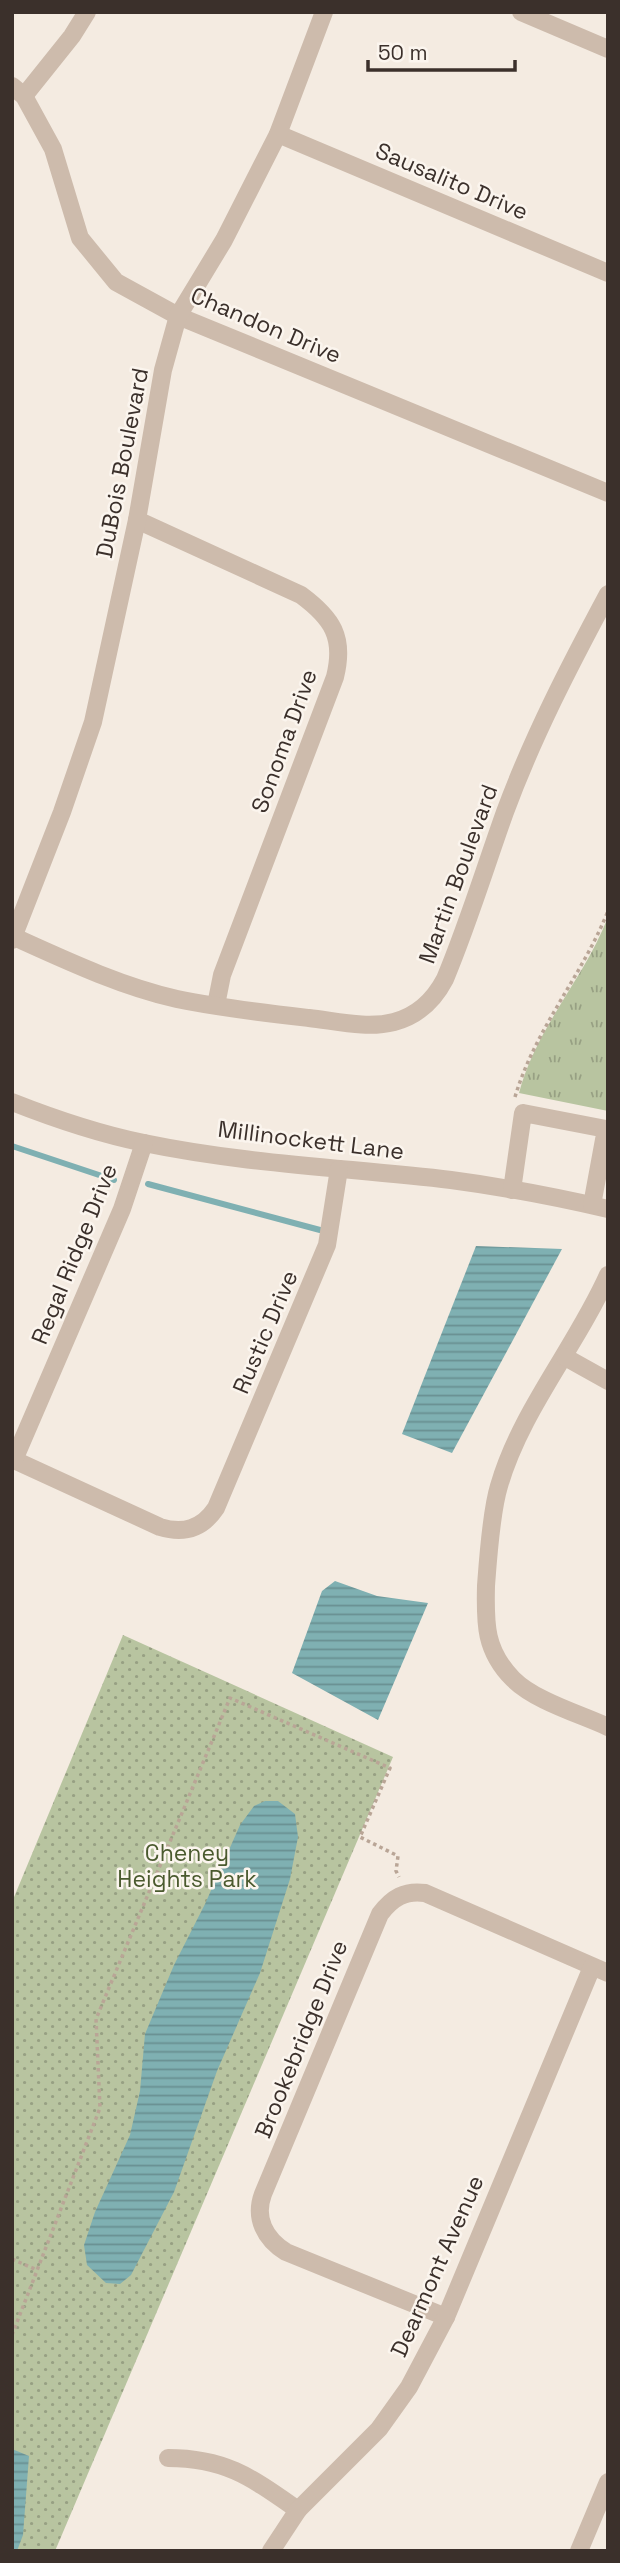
<svg xmlns="http://www.w3.org/2000/svg" width="620" height="2563" viewBox="0 0 620 2563" font-family="'Space Grotesk',sans-serif">
<style>
.grass{fill:url(#grass-tufts)}
.park{fill:url(#park-dots)}
.water{fill:url(#water-rules)}
.lines{fill:none;stroke-linecap:round;stroke-linejoin:round}
.stream{stroke:#7fb0b2;stroke-width:6}
.path{stroke:#b9a596;stroke-width:3.5;stroke-dasharray:3.5 3.5;stroke-linecap:butt}
.minor{stroke:#cdbbac;stroke-width:18}
.labels{text-anchor:middle;dominant-baseline:central;stroke-width:5;stroke-linejoin:round;paint-order:stroke}
.street-label{font-size:23px;fill:#3b302b;stroke:#fbf5ee}
.park-label{font-size:23px;fill:#4a5a2e;stroke:#fbf5ee}
</style>
<defs>
<pattern id="grass-tufts" width="24" height="20" patternUnits="userSpaceOnUse" patternTransform="scale(1.75)"><rect width="24" height="20" fill="#b8c4a0"/><path d="M3 7l-1-3M5 7V3M7 7l1-3M15 17l-1-3M17 17v-4M19 17l1-3" fill="none" stroke="#97a083"/></pattern>
<pattern id="park-dots" width="8" height="8" patternUnits="userSpaceOnUse" patternTransform="scale(1.75)"><rect width="8" height="8" fill="#b8c4a0"/><path d="M2 2h.1M6 6h.1" fill="none" stroke="#97a083" stroke-width="1.8" stroke-linecap="round"/></pattern>
<pattern id="water-rules" width="6" height="5" patternUnits="userSpaceOnUse" patternTransform="scale(1.75)"><rect width="6" height="5" fill="#7fb0b2"/><path d="M0 2.5h6" fill="none" stroke="#699091"/></pattern>
</defs>
<rect width="100%" height="100%" fill="#f4ebe1"/>
<path class="grass" d="M608,917v194l-89,-18c17,-65 65,-114 89,-176z"/>
<polygon class="park" points="123,1635 393,1757 55,2551 12,2551 12,1902"/>
<g class="water">
<polygon points="476,1246 562,1249 452,1453 402,1434"/>
<polygon points="335,1581 377,1596 428,1603 378,1720 292,1673 322,1591"/>
<polygon points="265,1801 278,1801 295,1814 298,1837 290,1879 260,1973 217,2071 174,2192 131,2275 120,2284 106,2283 87,2265 84,2245 95,2212 130,2135 140,2091 145,2034 174,1965 205,1904 240,1825 254,1806"/>
<polygon points="12,2449 29,2456 23,2535 17,2551 12,2551"/>
</g>
<g class="lines">
<g class="stream">
<polyline points="12,1146 114,1180"/>
<polyline points="148,1184 320,1230"/>
</g>
<g class="path">
<path d="M515,1097c20,-68 67,-121 93,-186"/>
<polyline points="12,2259 37,2270"/>
<polyline points="12,2335 100,2108 96,2019 230,1698 390,1768 360,1837 398,1856 396,1871 399,1877"/>
</g>
<g class="minor">
<polyline points="521,12 608,49"/>
<polyline points="12,86 24,96 53,149 80,238 116,282 178,316 608,493"/>
<polyline points="24,96 72,36 87,12"/>
<polyline points="278,134 608,273"/>
<path d="M137,520l164,75c31,23 44,42 34,82l-113,298 -6,30"/>
<path d="M12,936c53,24 108,50 165,63 43,9 88,14 132,19 27,3 58,11 85,4 23,-6 40,-22 51,-43 23,-55 40,-111 60,-167 28,-76 65,-147 103,-218"/>
<polyline points="12,940 62,812 93,722 137,520 163,370 178,316 224,240 278,134 324,12"/>
<path d="M12,1102c43,17 88,32 132,41 101,21 205,25 307,37 53,7 105,17 157,29"/>
<polyline points="512,1190 523,1113 606,1129 592,1205"/>
<path d="M608,1275c-32,72 -87,135 -109,211 -8,26 -11,73 -13,100 -1,38 -1,65 27,93 22,22 67,35 95,48"/>
<polyline points="565,1357 608,1381"/>
<path d="M12,1459l148,68c23,7 42,2 56,-19l111,-263 12,-76"/>
<polyline points="14,1460 122,1209 144,1143"/>
<path d="M446,2317l-160,-65c-21,-13 -32,-34 -23,-58l117,-280c12,-16 25,-24 45,-21l183,80"/>
<path d="M168,2458c58,0 84,20 130,52"/>
<polyline points="271,2551 298,2510 379,2429 409,2387 446,2317 592,1967"/>
<polyline points="579,2551 608,2482"/>
</g>
</g>
<g class="labels">
<g class="street-label">
<text transform="translate(452 181) rotate(23)">Sausalito Drive</text>
<text transform="translate(266 325) rotate(23)">Chandon Drive</text>
<text transform="translate(122 463) rotate(-79)">DuBois Boulevard</text>
<text transform="translate(284 741) rotate(-70)">Sonoma Drive</text>
<text transform="translate(458 874) rotate(-70)">Martin Boulevard</text>
<text transform="translate(311 1140) rotate(7)">Millinockett Lane</text>
<text transform="translate(74 1254) rotate(-68)">Regal Ridge Drive</text>
<text transform="translate(265 1332) rotate(-67)">Rustic Drive</text>
<text transform="translate(301 2039) rotate(-68)">Brookebridge Drive</text>
<text transform="translate(437 2266) rotate(-66)">Dearmont Avenue</text>
</g>
<g class="park-label">
<text x="187" y="1853">Cheney<tspan x="187" dy="26">Heights Park</tspan></text>
</g>
</g>
<rect width="620" height="2563" fill="none" stroke="#3b302b" stroke-width="28"/>
<path d="M368 60v10h147v-10" fill="none" stroke="#3b302b" stroke-width="3.5"/>
<text x="378" y="60" font-size="21" fill="#3b302b" stroke="#fbf5ee" stroke-width="5" paint-order="stroke">50 m</text>
</svg>
